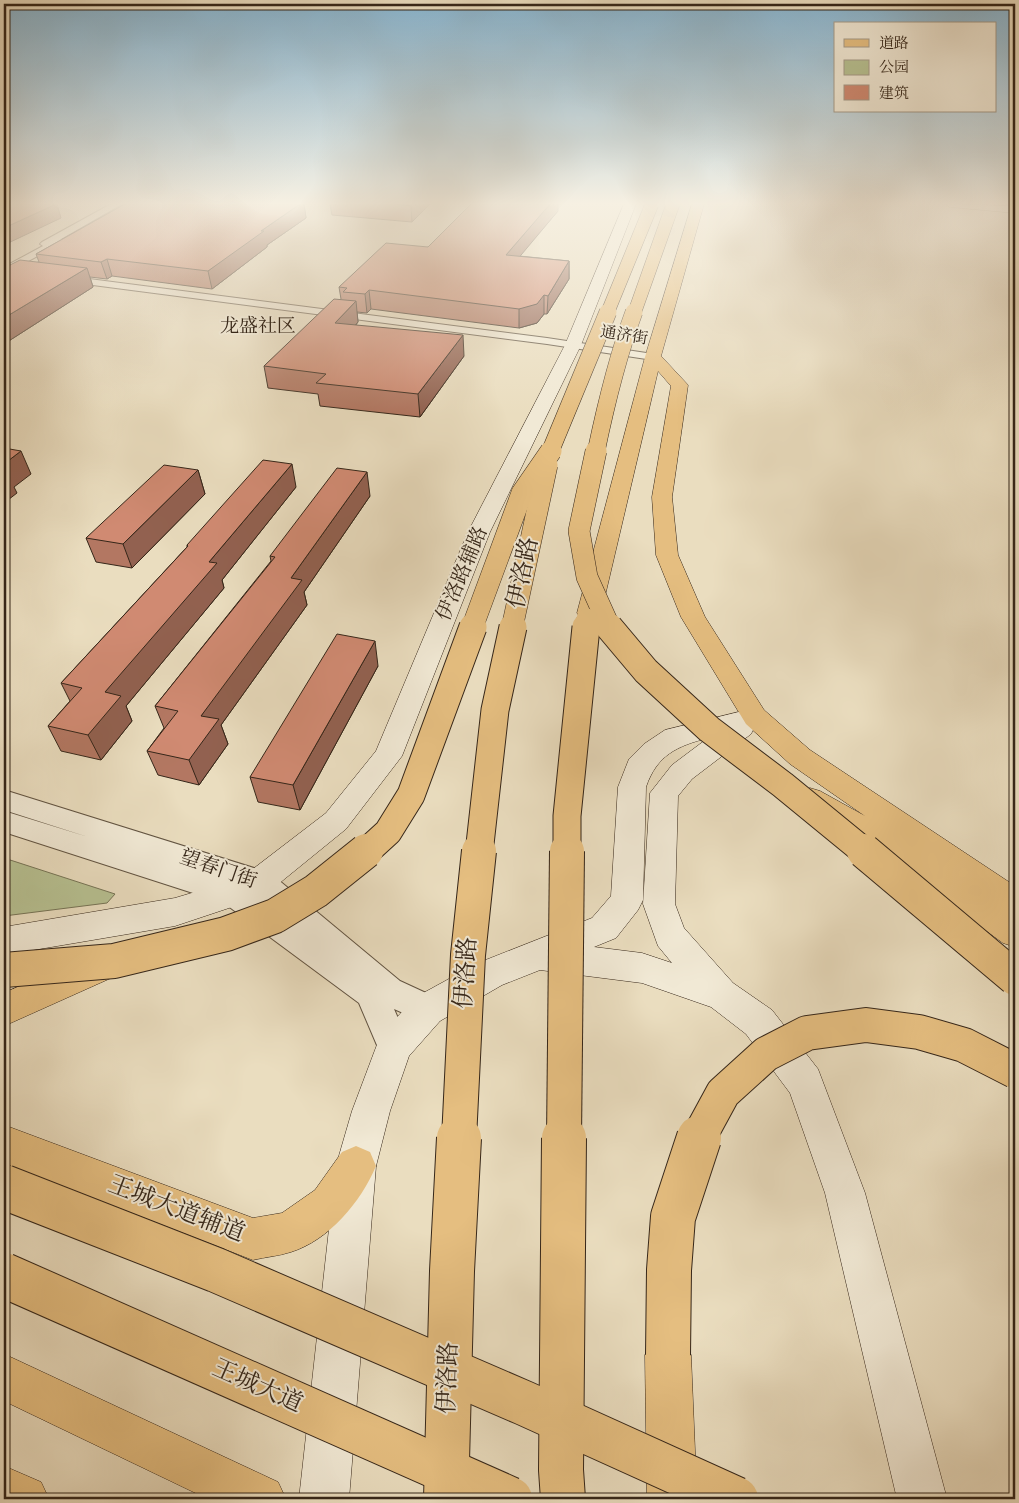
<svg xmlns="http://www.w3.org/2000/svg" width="1019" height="1503" viewBox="0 0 1019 1503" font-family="Vollkorn,'Noto Serif SC',serif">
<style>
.green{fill:#b7c192;stroke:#767456}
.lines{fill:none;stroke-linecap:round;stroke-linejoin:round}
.minor-casing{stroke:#625442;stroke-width:2}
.tertiary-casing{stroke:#625442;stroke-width:2}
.secondary-casing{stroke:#352619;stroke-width:1}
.primary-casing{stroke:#352619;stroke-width:1}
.trunk-casing{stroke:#352619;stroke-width:1}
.minor{fill:#f1e9d5;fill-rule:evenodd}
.tertiary{fill:#f1e9d5;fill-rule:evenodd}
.secondary{fill:#f1e9d5;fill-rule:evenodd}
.primary{fill:#e5be80;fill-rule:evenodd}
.trunk{fill:#e5be80;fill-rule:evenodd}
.primary-bridge-far5-casing{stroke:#352619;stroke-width:14;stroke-linecap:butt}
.primary-bridge-far4-casing{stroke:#352619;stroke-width:18;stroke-linecap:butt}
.primary-bridge-far3-casing{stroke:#352619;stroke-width:22;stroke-linecap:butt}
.primary-bridge-far2-casing{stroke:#352619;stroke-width:29;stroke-linecap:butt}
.primary-bridge-far1-casing{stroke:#352619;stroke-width:36;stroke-linecap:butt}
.primary-bridge-casing{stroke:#352619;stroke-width:46;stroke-linecap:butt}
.trunk-bridge-casing{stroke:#352619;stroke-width:46;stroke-linecap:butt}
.primary-bridge-far5{stroke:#e5be80;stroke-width:13}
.primary-bridge-far4{stroke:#e5be80;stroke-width:17}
.primary-bridge-far3{stroke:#e5be80;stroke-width:21}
.primary-bridge-far2{stroke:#e5be80;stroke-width:27}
.primary-bridge-far1{stroke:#e5be80;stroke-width:34}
.primary-bridge{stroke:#e5be80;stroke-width:44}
.trunk-bridge{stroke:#e5be80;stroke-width:44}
.wall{fill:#b37762;stroke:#352619}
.shaded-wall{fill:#926150;stroke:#352619}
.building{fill:#d08a72;stroke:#352619}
.labels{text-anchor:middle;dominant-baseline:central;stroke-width:4;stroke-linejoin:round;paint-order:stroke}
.far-street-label{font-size:16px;fill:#352619;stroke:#f1e9d5}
.far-quarter-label{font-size:19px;fill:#352619;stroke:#f1e9d5}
.street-label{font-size:20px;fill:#352619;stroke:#f1e9d5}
.near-street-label{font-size:24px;fill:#352619;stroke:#f1e9d5}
</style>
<rect width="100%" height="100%" fill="#eaddbf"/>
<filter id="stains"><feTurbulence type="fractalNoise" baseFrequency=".004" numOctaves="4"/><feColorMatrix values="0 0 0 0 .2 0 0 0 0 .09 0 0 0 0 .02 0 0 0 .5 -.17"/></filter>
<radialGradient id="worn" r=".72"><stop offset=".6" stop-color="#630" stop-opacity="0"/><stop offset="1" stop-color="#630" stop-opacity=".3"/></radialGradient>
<polygon class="green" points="4,858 115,894 107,903 4,916"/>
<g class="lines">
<g class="minor-casing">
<g id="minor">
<polygon points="111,204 122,204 61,239 64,241 62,243 4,274 4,267 43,246 40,244 42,242"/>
<polygon points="66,276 547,338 653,354 659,357 653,360 547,344 62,281 61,279"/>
</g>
</g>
<g class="tertiary-casing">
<polygon id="tertiary" points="4,790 270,873 400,981 439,999 444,1009 439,1019 428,1024 394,1009 410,1046 406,1057 394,1062 382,1057 359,1003 224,903 4,832 4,811 88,837 4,810"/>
</g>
<g class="secondary-casing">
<g id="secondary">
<polygon points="624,204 636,204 581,345 490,532 402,756 346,829 271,890 244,903 175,926 4,955 4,927 175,898 225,883 249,872 326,813 376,751 468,532 565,345"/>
<polygon points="945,204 1015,206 1015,213 950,207"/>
<path d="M755,708l9,2 4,7 -4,7 -9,2 -4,8 -59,45 -14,17 -3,108 9,24 49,55 39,27 46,59 47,124 82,306h-50l-72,-306 -35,-100 -44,-59 -35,-27 -69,-24 -102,-13 -38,15 -62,36 -31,35 -19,55 -14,55 -27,333h-50l37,-333 16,-55 29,-77 35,-37 62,-34 114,-45 19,-22 7,-109 11,-28 15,-15 21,-14zM708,738l-36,27 -22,28 -7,111 15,42 14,17 -30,-10 -48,-6 22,-9 22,-28 5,-10 3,-113c11,-32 31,-41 62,-49z"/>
</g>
</g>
<g class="primary-casing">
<g id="primary">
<polygon points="692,204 704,204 661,356 688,385 672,497 678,555 705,617 764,710 810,750 1015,886 1015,947 1003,943 904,871 800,807 796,799 800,791 810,788 820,791 865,816 790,764 746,724 681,617 656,555 652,497 671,386 658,371 601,613 597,618 589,620 581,618 577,613 645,357"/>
<polygon points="99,952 111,956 116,967 111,978 4,1026 4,993"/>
<path d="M4,1125l249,93 29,-5 33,-23 27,-38 14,-6 14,6 6,14c-15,36 -47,74 -85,86 -12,4 -26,5 -38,8l-249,-97z"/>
<polygon points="668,1332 684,1339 691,1355 697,1499 647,1499 645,1355 652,1339"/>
<polygon points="4,1466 41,1482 49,1499 4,1499"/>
</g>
</g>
<g class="trunk-casing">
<polygon id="trunk" points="4,1354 278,1482 286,1499 208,1499 4,1401"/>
</g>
<use href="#minor" class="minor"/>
<use href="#tertiary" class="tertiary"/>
<use href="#secondary" class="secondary"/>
<use href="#primary" class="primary"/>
<use href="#trunk" class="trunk"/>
<g class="primary-bridge-far5-casing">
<g id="primary-bridge-far5">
<polyline points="607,314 652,204"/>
<polyline points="634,314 673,204"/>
</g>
</g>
<g class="primary-bridge-far4-casing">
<g id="primary-bridge-far4">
<polyline points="550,452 608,312"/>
<path d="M596,452c10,-48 21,-94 38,-140"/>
</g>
</g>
<g class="primary-bridge-far3-casing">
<g id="primary-bridge-far3">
<polyline points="596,451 579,531 587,577 610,628"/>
<polyline points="472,628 522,493 551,451"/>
<polyline points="512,628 547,465"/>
<polyline points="586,628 587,619"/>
</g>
</g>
<g class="primary-bridge-far2-casing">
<g id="primary-bridge-far2">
<polyline points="609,627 646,671 709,729 783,785 866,853"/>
<polyline points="365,853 388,832 411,795 473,627"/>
<polyline points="479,853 495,710 513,627"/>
<polyline points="567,853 567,816 586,627"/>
</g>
</g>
<g class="primary-bridge-far1-casing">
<g id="primary-bridge-far1">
<polyline points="864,851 1015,978"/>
<polyline points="4,970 114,961 226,934 275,916 316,891 366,851"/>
<polyline points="459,1139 468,955 479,851"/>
<polyline points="564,1139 567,851"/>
<polyline points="698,1139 723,1093 766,1054 807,1033 866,1025 919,1032 964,1045 1015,1071"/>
</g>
</g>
<g class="primary-bridge-casing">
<g id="primary-bridge">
<polyline points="4,1187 216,1270 524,1403 736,1499"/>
<polyline points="668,1355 669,1270 673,1217 699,1138"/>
<polyline points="446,1499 452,1271 459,1138"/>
<polyline points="563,1499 561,1470 564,1138"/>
</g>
</g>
<g class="trunk-bridge-casing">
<polyline id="trunk-bridge" points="4,1275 510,1499"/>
</g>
<use href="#primary-bridge-far5" class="primary-bridge-far5"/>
<use href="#primary-bridge-far4" class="primary-bridge-far4"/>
<use href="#primary-bridge-far3" class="primary-bridge-far3"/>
<use href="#primary-bridge-far2" class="primary-bridge-far2"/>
<use href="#primary-bridge-far1" class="primary-bridge-far1"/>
<use href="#primary-bridge" class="primary-bridge"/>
<use href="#trunk-bridge" class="trunk-bridge"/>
</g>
<g class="wall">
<polygon points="125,204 304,204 306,218 267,245 267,247 212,289 112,276 107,279 90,277 93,287 4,344 4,268 39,262 36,254"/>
<polygon points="330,204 430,204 412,222 332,215"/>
<polygon points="558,211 519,256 569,261 569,279 547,314 544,314 537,323 519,328 371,309 367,313 357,312 358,322 356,325 464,356 420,417 320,406 318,394 268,388 264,366 341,299 339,287 428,247"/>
<polygon points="198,470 205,494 132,568 96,562 86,538"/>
<polygon points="296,487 222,580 224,588 126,706 132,721 101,760 61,751 48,726 70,701 61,683 187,547 187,545"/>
<polygon points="370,496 304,592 307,605 221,725 228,744 199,785 158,775 147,751 164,728 155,706 271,561 270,556"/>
<polygon points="378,666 300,810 258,802 250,777"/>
</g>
<g class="shaded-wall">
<polygon points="57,204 61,218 4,245 4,228"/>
<polygon points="300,204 304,204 306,218 267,245 267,247 212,289 208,271 261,231"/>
<polygon points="412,204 430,204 412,222 411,206"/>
<polygon points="550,204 558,204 558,211 506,273 506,255"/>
<polygon points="107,259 112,276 107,279 101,262"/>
<polygon points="569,261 569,279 547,314 548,296"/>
<polygon points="87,268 93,287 4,344 4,318"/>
<polygon points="369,290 371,309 367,313 365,294"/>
<polygon points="544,295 544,314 537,323 519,328 519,309"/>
<polygon points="356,301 358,322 338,343 335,323"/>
<polygon points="463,335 464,356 420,417 418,394"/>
<polygon points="21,451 31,474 14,487 17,493 4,503 4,464"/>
<polygon points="292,464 296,487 222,580 224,588 126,706 132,721 101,760 88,735 105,692 209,562"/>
<polygon points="198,470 205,494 132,568 123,544"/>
<polygon points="367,472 370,496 304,592 307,605 221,725 228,744 199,785 189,760 201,716 291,578"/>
<polygon points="375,641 378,666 300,810 293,785"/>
</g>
<g class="building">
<polygon points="4,204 56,204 4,228"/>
<polygon points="125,204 300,204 261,231 264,231 208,271 107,259 101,262 36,254"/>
<polygon points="396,204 412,204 411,206"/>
<polygon points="471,204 550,204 506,255 569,261 548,296 544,295 537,304 519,309 369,290 365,294 343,292 347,288 339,287 386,243 428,247"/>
<polygon points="20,260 87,268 4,318 4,268"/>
<polygon points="334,299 356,301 335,323 463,335 418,394 316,383 326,374 264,366"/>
<polygon points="4,448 21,451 4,464"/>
<polygon points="263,460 292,464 209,562 217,563 105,692 121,696 88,735 48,726 82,688 61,683 188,546 187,545"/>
<polygon points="164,465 198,470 123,544 86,538"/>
<polygon points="337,468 367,472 291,578 302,580 201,716 219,719 189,760 147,751 178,711 155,706 275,557 270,556"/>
<polygon points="337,634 375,641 293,785 250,777"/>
</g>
<linearGradient id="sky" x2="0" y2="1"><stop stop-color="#88b7d4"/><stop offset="0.49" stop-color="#f6f0e2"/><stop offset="1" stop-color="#f6f0e2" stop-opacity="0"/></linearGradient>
<rect width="1019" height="415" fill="url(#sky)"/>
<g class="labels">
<g class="far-street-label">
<text transform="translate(624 336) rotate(9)">通济街</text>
</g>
<g class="far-quarter-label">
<text x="258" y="327">龙盛社区</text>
</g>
<g class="street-label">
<text transform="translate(463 574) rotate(-67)">伊洛路辅路</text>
<text transform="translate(218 870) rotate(19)">望春门街</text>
</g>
<g class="near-street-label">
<text transform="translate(524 573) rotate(-78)">伊洛路</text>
<text transform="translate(467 973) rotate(-86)">伊洛路</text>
<text transform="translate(176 1210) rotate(21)">王城大道辅道</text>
<text transform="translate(449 1378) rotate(-88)">伊洛路</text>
<text transform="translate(257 1387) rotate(24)">王城大道</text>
</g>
</g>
<rect width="1019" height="1503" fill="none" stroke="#eaddbf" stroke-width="20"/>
<rect x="5" y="5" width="1009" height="1493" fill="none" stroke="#352619" stroke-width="2.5"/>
<rect x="10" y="10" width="999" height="1483" fill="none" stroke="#352619"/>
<rect x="834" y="22" width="162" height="90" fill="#f1e9d5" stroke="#a69b8a"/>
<rect x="844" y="39" width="25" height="8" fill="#e5be80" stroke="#a69b8a"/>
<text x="879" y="48" font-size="15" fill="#352619">道路</text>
<rect x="844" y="60" width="25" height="15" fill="#b7c192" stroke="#a69b8a"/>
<text x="879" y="72" font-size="15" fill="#352619">公园</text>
<rect x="844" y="85" width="25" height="15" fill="#d08a72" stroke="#a69b8a"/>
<text x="879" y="98" font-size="15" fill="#352619">建筑</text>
<rect width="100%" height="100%" filter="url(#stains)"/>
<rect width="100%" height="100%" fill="url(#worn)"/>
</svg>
